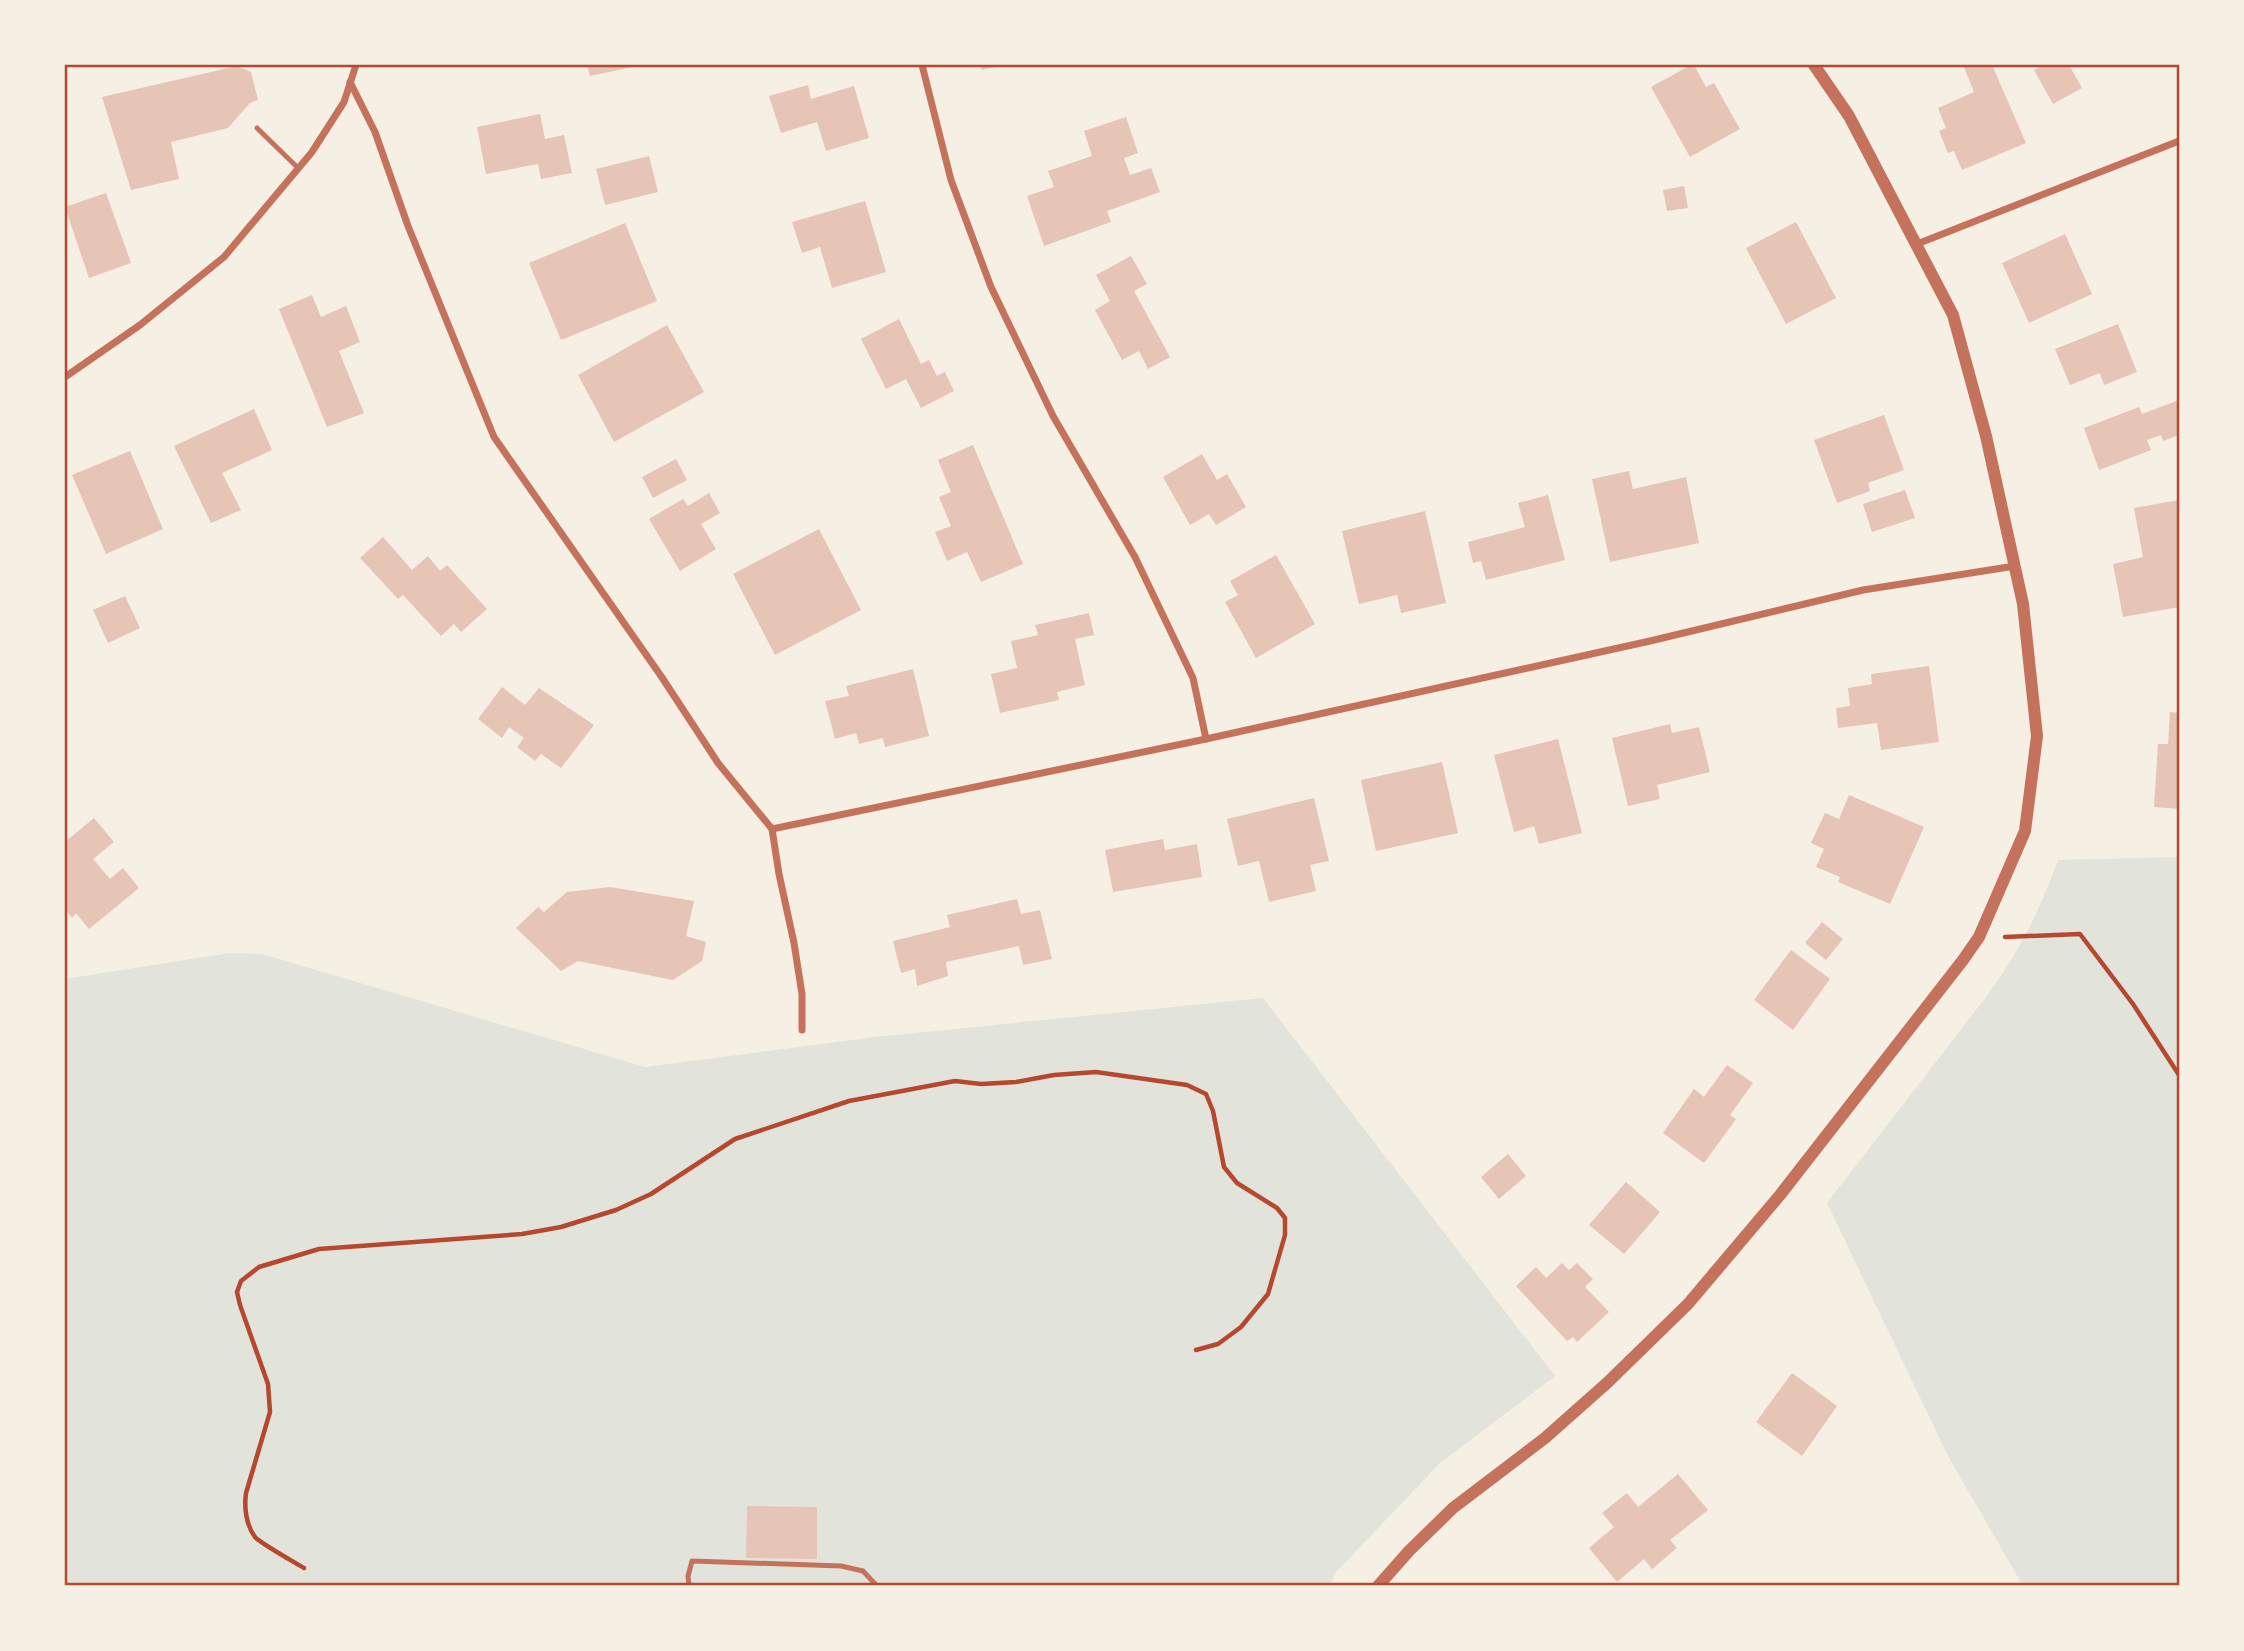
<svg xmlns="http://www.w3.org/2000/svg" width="2244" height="1651" viewBox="0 0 2244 1651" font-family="'Space Grotesk',sans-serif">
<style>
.green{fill:#e2e4dc}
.building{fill:#e6c5b7}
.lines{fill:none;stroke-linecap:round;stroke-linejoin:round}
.path{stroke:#b5482f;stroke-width:4.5}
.service{stroke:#c5725c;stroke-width:5}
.minor{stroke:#c5725c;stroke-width:7}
.tertiary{stroke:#c5725c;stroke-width:12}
.neatline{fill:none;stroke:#b5482f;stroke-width:2.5}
</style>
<rect width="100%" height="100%" fill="#f6efe4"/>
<g class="green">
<path d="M2179,857v729h-156l-76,-132 -120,-251 159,-206c33,-45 53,-85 72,-137z"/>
<polygon points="229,953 262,954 645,1067 875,1037 1263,998 1555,1376 1440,1463 1337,1571 1329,1586 65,1586 65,979"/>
</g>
<g class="building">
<polygon points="587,65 637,65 638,66 590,76"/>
<polygon points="980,65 999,65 999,66 982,70"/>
<polygon points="1691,65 1694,65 1706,87 1714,83 1740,129 1690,157 1651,87"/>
<polygon points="1970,65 1992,65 2026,143 1962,170 1954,151 1948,153 1939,131 1946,128 1938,108 1974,92 1964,67"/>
<polygon points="2044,65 2069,65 2082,88 2053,104 2034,70"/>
<polygon points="237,66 251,72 258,100 250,103 228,128 171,142 179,179 131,190 102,97"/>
<polygon points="808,85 811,99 854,86 869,138 826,151 817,122 781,133 769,96"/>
<polygon points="540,114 545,139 564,135 572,173 541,179 538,164 486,174 477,127"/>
<polygon points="1126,117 1138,153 1124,158 1130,175 1151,168 1160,192 1107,211 1111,222 1044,246 1027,196 1054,187 1048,171 1092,156 1084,131"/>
<polygon points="649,156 658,192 605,205 596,169"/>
<polygon points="1684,186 1688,208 1667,211 1663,190"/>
<polygon points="106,193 131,263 89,278 65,207"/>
<polygon points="865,201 886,272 832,288 820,247 802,253 792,222"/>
<polygon points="1796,222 1836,298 1786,324 1746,248"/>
<polygon points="625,223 657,301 561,340 529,263"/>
<polygon points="2065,234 2092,294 2029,323 2002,263"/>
<polygon points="1131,256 1147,284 1134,291 1170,357 1148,369 1139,351 1122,360 1095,310 1110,301 1096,275"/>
<polygon points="312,295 321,317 346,306 360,342 339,351 364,413 327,427 279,309"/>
<polygon points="899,319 921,364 929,360 937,376 945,372 954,391 921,408 906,379 886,389 861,339"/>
<polygon points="2118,324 2137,372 2104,385 2100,373 2070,385 2055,349"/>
<polygon points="667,325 704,392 614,442 578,375"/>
<polygon points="2179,400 2179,435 2163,441 2161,435 2147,440 2151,450 2099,470 2084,428 2139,407 2142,414"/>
<polygon points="254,409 272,450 222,473 241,510 211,523 174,446"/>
<polygon points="1884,415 1904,470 1868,483 1870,491 1837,503 1814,440"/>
<polygon points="973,445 1023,564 981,582 967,552 947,561 935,532 951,526 939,497 951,492 938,460"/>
<polygon points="130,451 163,529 106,554 72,475"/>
<polygon points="1202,454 1217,480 1227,474 1246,507 1216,525 1209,514 1190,525 1163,477"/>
<polygon points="676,459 687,480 653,498 642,477"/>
<polygon points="1629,471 1633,489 1686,477 1699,543 1610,562 1592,479"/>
<polygon points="1905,490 1915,518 1872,532 1863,504"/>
<polygon points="709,493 720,513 701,524 716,549 680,571 649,519 683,499 688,506"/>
<polygon points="1548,495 1565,560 1486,580 1481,561 1473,563 1468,542 1525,527 1518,503"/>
<polygon points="2179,500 2179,607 2123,617 2113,564 2143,557 2134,508"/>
<polygon points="1425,511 1446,603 1401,613 1397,595 1359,604 1342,531"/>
<polygon points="819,529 861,610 775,655 733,574"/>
<polygon points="383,537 412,570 428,556 440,571 447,565 487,609 461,632 454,624 441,636 403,595 398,599 360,558"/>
<polygon points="1276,555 1315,624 1256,658 1225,602 1238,595 1230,581"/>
<polygon points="125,596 140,628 108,643 93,610"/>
<polygon points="1089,613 1094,635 1075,639 1085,685 1057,692 1059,700 1000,713 991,674 1017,668 1011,641 1038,635 1035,625"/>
<polygon points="1929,666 1939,742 1881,750 1877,723 1838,728 1836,708 1850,706 1848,688 1872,684 1871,674"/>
<polygon points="913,669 929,736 885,747 883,738 859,744 856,733 835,739 825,701 849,696 846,686"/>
<polygon points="502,687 525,705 539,688 594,725 561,768 541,754 535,761 517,747 524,738 509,727 502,738 478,719"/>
<polygon points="2170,712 2179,713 2179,809 2154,807 2158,744 2168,744"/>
<polygon points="1670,724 1672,733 1699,727 1710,772 1657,785 1660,799 1628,806 1612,738"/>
<polygon points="1558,739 1582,833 1539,844 1534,826 1514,832 1494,755"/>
<polygon points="1442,762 1458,833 1376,851 1361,780"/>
<polygon points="1849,795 1924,827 1890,904 1838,882 1840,877 1816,867 1824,849 1811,843 1825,813 1839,819"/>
<polygon points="1314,798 1329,861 1310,865 1316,891 1269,902 1259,861 1238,866 1227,819"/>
<polygon points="94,818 114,842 93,859 110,879 123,868 139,888 89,929 76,913 72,918 65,909 65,842"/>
<polygon points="1163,839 1165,850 1197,844 1202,877 1113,892 1105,850"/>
<polygon points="610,887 694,901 686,936 706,942 702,961 673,980 578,961 561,971 516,928 538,907 544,912 567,892"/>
<polygon points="1017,899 1021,914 1040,910 1052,959 1023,965 1019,946 946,962 948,976 917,986 915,969 901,973 893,941 950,927 947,915"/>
<polygon points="1822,922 1843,939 1826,960 1805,943"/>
<polygon points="1791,950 1830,979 1793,1030 1754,1000"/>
<polygon points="1727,1065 1753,1083 1730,1115 1736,1119 1704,1163 1663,1133 1694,1089 1704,1097"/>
<polygon points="1508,1154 1526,1176 1499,1199 1481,1177"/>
<polygon points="1626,1182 1660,1212 1624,1254 1589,1225"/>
<polygon points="1562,1263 1569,1270 1577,1263 1593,1279 1585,1287 1609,1312 1577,1342 1573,1337 1567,1341 1516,1286 1536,1267 1546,1278"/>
<polygon points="1792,1373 1837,1406 1802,1456 1756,1422"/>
<polygon points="1678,1474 1708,1510 1670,1540 1677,1548 1652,1569 1644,1559 1617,1582 1589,1548 1614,1527 1602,1513 1627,1493 1638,1507"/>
<polygon points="747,1506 817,1507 817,1559 746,1558"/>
</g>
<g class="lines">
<g class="path">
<polyline points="2005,937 2080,934 2133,1004 2179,1075"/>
<path d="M304,1568c-10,-6 -44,-25 -49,-31 -9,-12 -11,-30 -9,-44l24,-81 -2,-28 -28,-79 -3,-13 4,-11 18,-14 60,-18 203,-15 39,-7 55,-17 35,-16 84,-55 114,-38 106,-20 26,3 35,-2 38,-7 42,-3 91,13 19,9 7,17 11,56 13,16 40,25 8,10v17l-17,59 -27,33 -23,17 -22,6"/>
</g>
<g class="service">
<polyline points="257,128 298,168"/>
<polyline points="689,1586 688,1576 692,1561 841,1566 863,1571 877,1586"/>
</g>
<g class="minor">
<polyline points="922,65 951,180 991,287 1053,416 1135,557 1193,678 1206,739"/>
<polyline points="350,82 375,132 408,226 494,437 661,676 718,763 772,829 779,874 794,943 802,994 802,1030"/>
<polyline points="1917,244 2179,141"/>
<polyline points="65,377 140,325 224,257 312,152 344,102 356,65"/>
<polyline points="772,829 1206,739 1650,641 1863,590 2015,566"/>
</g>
<polyline class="tertiary" points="1378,1586 1409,1551 1453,1508 1545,1438 1607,1383 1688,1304 1780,1195 1963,960 1979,937 2025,831 2037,736 2023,604 1986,436 1953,315 1849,116 1814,65"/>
</g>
<rect width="2244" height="1651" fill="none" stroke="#f6efe4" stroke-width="133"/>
<rect x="66" y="66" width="2112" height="1518" class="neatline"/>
</svg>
